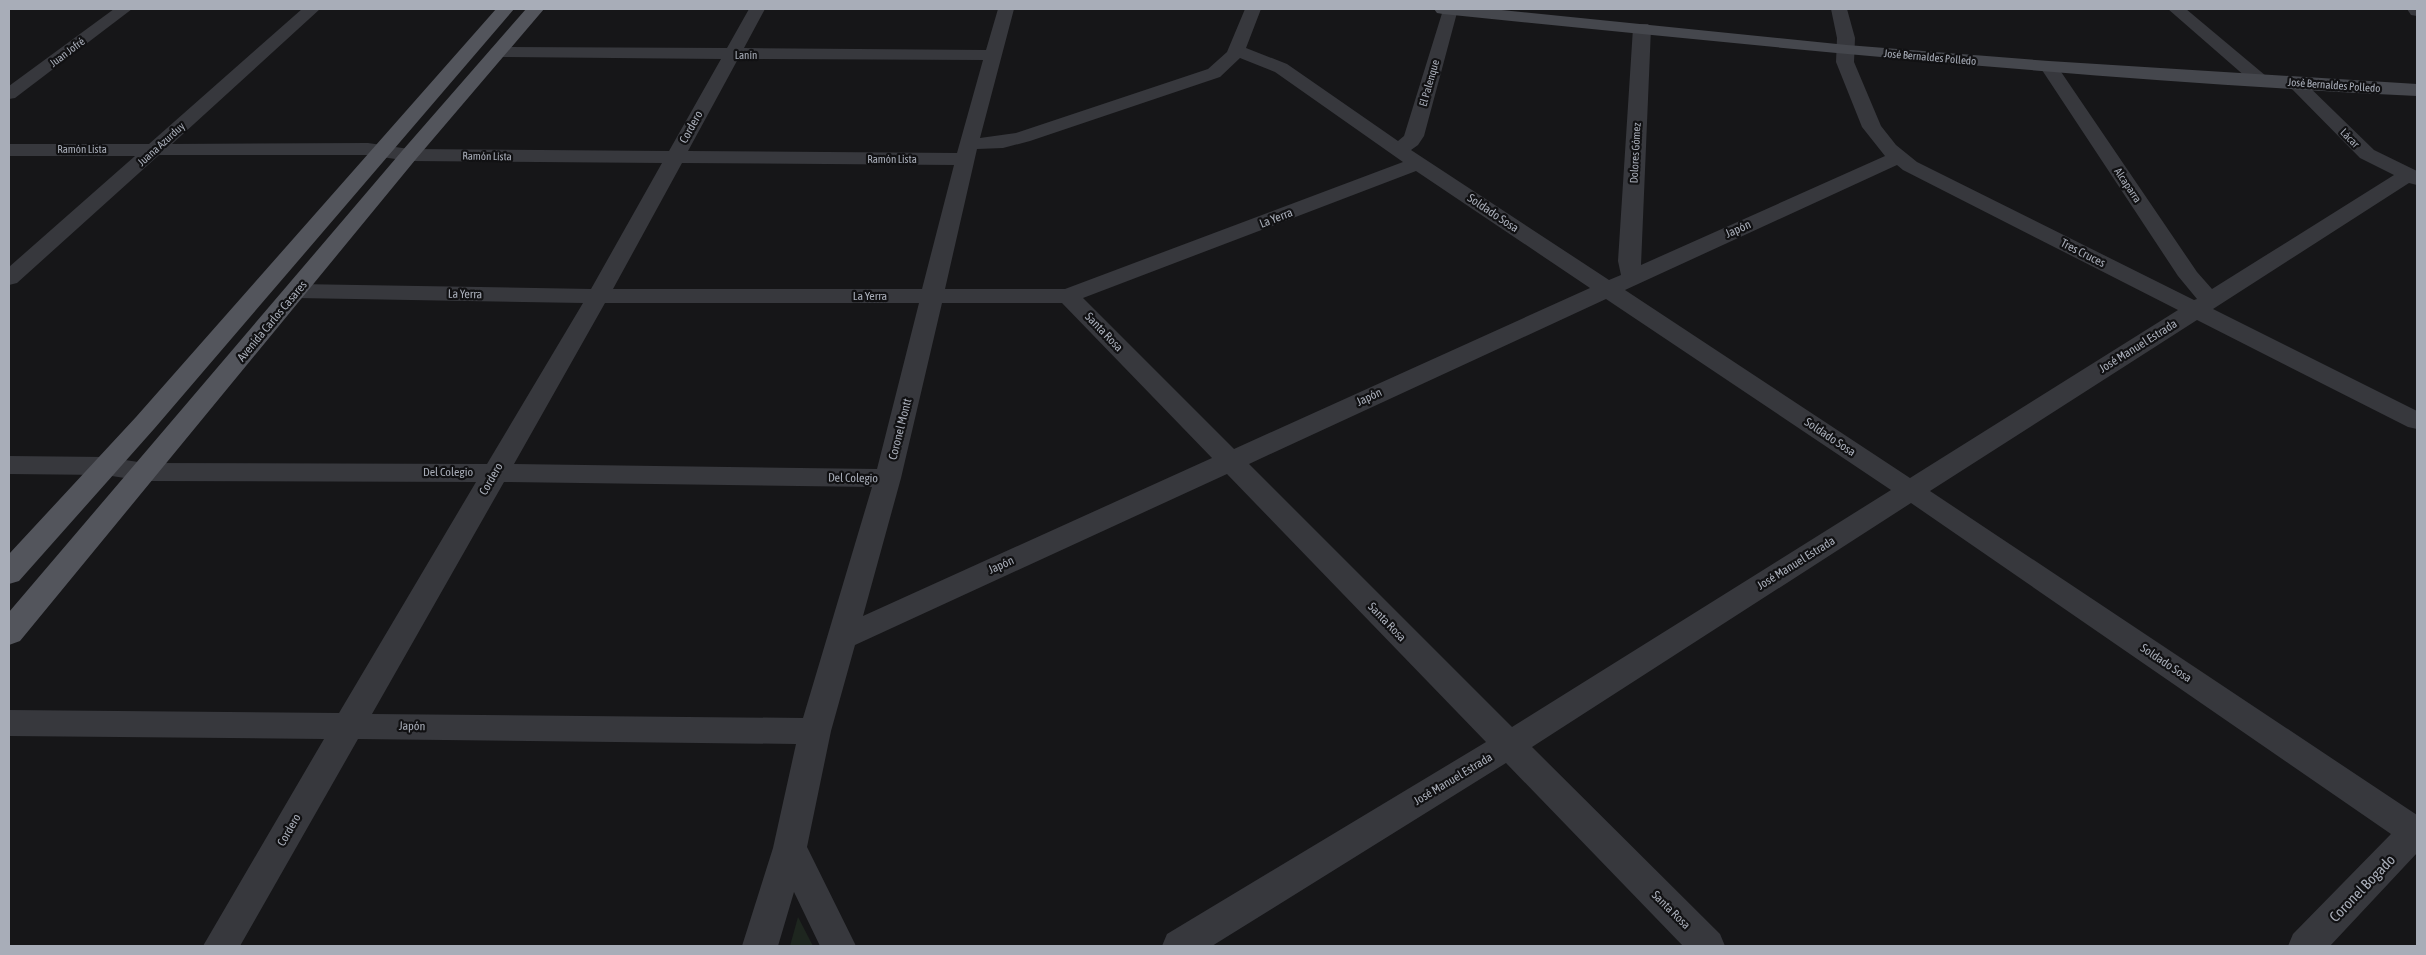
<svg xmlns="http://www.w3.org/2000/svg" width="2426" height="955" viewBox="0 0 2426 955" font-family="'Asap Condensed',sans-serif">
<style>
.green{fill:#1e261f}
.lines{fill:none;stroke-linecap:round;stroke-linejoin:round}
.street{fill:#37383d;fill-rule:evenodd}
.secondary{fill:#45474d;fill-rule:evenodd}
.primary{fill:#53555c;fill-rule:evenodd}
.labels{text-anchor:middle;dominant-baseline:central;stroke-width:4.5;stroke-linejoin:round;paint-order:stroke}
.far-street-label{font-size:11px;fill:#a8adb8;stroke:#111113}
.street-label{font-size:12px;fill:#a8adb8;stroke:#111113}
.near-street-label{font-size:15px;fill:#a8adb8;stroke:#111113}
</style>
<rect width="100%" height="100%" fill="#161618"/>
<polygon class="green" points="798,917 813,946 790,946"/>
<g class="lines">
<g class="street">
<polygon points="114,9 132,9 15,98 9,99 9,86"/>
<path d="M302,9h18l-148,135 196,-1 41,6 260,2 52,-92 -223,-2 -6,-1 -3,-4 3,-4 6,-1 229,1 22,-39h16l-21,39 242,2 12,-41h16l-34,129 36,-5 192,-64 19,-17 18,-43h16l-15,39 41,16 111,77 6,-5 39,-126 15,-1 -34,127 -6,9 -7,5 198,130 12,-5 -3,-14 15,-233 3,-4h12l3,4 -10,237 244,-109 -23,-29 -26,-65 1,-24 -6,-29h16l8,29 -1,24 27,64 15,19 21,17 277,138 3,-1 -19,-23 -138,-209 3,-4h12l142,209 15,17 182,-114 -34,-17 -75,-76 3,-4h12l74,72 43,21v14l-8,-2 -196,126 204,102v18l-9,-2 -211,-107 -267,171 487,324v38l-87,93h-42l5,-12 98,-100 -480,-331 -379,244 188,187 5,12h-42l-177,-183 -294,183h-50l5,-12 319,-192 -259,-268 -372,171 -24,86 -24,116 49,99h-36l-26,-54 -16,54h-36l31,-98 23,-104 -438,-5 -118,207h-37l121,-207 -315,-3v-26l330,3 137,-231 -331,-1 -40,-6 -96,-1v-18l96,1 40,6 342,1 96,-161 -286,-5 -8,-2 -3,-5 3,-5 8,-2 294,5 71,-126 -253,-2 -41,-6h-209l-142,128 -8,2v-18l126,-111h-126v-12h140zM1240,58l35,14 128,90 -338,127h-120l32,-140 26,-1 27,-7 190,-64zM738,59l245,1 -26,93 -269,-2zM682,163l272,2 -32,124h-309zM1897,165l6,5 275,140 -268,168 -285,-188zM1416,171l174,117 -356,161 -151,-151zM1606,299l285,191 -379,237 -263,-263zM605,303h314l-42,166 -363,-5zM942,303h120l150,155 -349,158 38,-138zM504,482l368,5 -69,231 -431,-4z"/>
<polygon points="2168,9 2186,9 2266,76 2269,80 2266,84 2254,84"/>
<polygon points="2407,9 2417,9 2417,16 2411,15"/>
</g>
<path class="secondary" d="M1434,9h58l355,36 202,16 368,23v12c-325,-16 -650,-49 -974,-82l-6,-1z"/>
<g class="primary">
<polygon points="496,9 514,9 154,429 19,581 9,584 9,554 136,417"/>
<polygon points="526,9 544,9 416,159 20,641 9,645 9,612 402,151"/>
</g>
</g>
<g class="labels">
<g class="far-street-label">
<text transform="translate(67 52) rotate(-37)">Juan Jofré</text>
<text x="746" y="55">Lanín</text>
<text transform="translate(1930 57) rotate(5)">José Bernaldes Polledo</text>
<text transform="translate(1429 83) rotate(-74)">El Palenque</text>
<text transform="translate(2334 85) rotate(4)">José Bernaldes Polledo</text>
<text transform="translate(2350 138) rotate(45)">Lácar</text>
<text transform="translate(161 144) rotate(-42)">Juana Azurduy</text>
<text x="82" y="149">Ramón Lista</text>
<text transform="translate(1635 153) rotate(-87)">Dolores Gómez</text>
<text transform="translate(487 156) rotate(1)">Ramón Lista</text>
<text x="892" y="159">Ramón Lista</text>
<text transform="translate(2128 185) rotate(56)">Alcaparra</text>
</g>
<g class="street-label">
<text transform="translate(691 127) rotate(-61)">Cordero</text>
<text transform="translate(1493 213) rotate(34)">Soldado Sosa</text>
<text transform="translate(1276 218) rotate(-21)">La Yerra</text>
<text transform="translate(1738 229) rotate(-24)">Japón</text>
<text transform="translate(2083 253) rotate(27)">Tres Cruces</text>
<text transform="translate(465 294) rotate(1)">La Yerra</text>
<text x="870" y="296">La Yerra</text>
<text transform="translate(272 321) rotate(-50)">Avenida Carlos Casares</text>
<text transform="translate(1104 332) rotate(46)">Santa Rosa</text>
<text transform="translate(2138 346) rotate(-32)">José Manuel Estrada</text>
<text transform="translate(1369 397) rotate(-25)">Japón</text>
<text transform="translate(900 429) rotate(-76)">Coronel Montt</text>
<text transform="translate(1830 437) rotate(34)">Soldado Sosa</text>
<text x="448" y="472">Del Colegio</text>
<text transform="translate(853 478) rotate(1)">Del Colegio</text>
<text transform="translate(491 479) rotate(-60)">Cordero</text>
<text transform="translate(1796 563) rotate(-32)">José Manuel Estrada</text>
<text transform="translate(1001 565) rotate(-24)">Japón</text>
<text transform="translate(1387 622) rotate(46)">Santa Rosa</text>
<text transform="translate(2166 663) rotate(34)">Soldado Sosa</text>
<text transform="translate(412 726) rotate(1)">Japón</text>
<text transform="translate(1453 779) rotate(-31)">José Manuel Estrada</text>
<text transform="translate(289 830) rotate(-60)">Cordero</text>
<text transform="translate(1671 910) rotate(45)">Santa Rosa</text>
</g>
<g class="near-street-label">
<text transform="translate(2362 888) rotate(-46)">Coronel Bogado</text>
</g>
</g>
<rect width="2426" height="955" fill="none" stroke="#a8adb8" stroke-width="20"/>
</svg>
